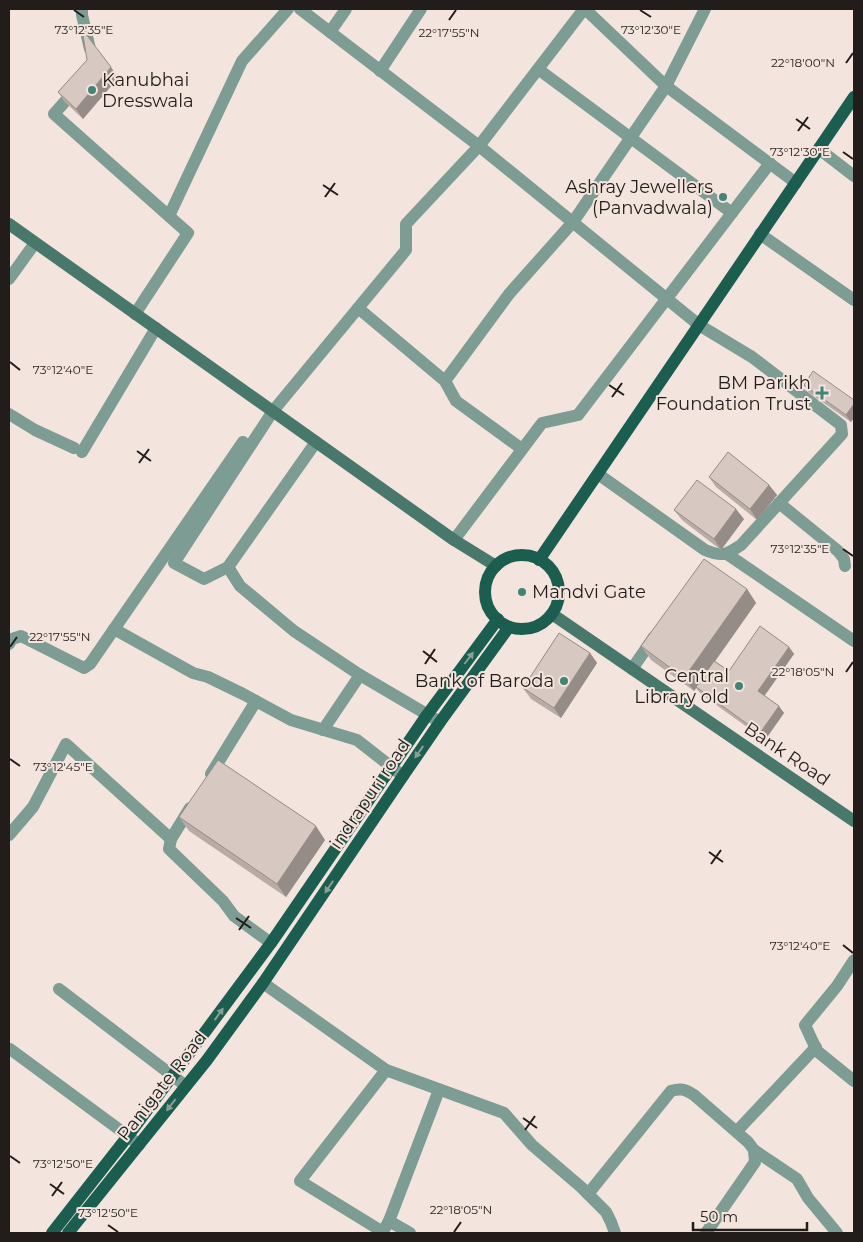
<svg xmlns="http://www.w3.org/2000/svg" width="863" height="1242" viewBox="0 0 863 1242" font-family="Montserrat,sans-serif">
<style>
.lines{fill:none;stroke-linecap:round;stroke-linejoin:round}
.minor{stroke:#7d9c93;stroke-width:12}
.secondary{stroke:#48776b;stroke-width:12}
.primary{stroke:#1b5d4f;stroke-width:12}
.wall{fill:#b9aca6}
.shaded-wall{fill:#968c87}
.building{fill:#d7c8c1;stroke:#968c87}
.oneway{fill:#87a096}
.ticks{fill:none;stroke:#221d1a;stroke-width:2}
.poi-dot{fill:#428475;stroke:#f3e4dd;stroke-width:2}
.labels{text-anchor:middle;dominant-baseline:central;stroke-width:4;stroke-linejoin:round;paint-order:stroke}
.poi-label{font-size:18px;fill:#221d1a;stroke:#f3e4dd;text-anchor:end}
.street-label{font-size:18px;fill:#221d1a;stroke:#f3e4dd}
.ticks-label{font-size:12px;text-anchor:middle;fill:#221d1a;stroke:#f3e4dd;stroke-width:4;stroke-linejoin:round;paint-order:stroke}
</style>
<rect width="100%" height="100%" fill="#f3e4dd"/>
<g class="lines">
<g class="minor">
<polyline points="82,9 82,15 90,49"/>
<path d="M300,9l179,137 220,179 53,32 89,68 1,9 -101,111c-15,10 -19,12 -36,5l-107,-76"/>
<polyline points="585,9 666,86 796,183"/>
<polyline points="330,32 346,9"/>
<polyline points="538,69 732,213"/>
<polyline points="380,71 421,9"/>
<polyline points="76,89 54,114 188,233 135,314"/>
<polyline points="819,149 854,176"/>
<polyline points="169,216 242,61 288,9"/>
<polyline points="760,234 854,300"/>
<polyline points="9,279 35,243"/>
<polyline points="358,308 445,381 456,401 522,449"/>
<polyline points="445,381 509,294 573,222 666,86 705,9"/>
<polyline points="9,414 35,430 74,448"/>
<polyline points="316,442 228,567 240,586 294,631 360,675 440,722"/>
<polyline points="82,452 156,328"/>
<polyline points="779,503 838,551 844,559 845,566"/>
<polyline points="454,540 542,423 578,415 770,163"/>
<polyline points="727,554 854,641"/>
<polyline points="228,567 204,579 174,563 273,411 406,250 406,224 479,146 584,9"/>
<polyline points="114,629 193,673 208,677 243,694 291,720 357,740 403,776"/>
<polyline points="9,644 12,639 21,636 84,668 90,664 243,442"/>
<polyline points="632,669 654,637"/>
<polyline points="323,730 360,675"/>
<polyline points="211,774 256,701"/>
<polyline points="9,835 33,807 66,744 171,839 190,808"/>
<polyline points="171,839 169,849 223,901 234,916 271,943"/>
<polyline points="854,960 837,986 805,1025 817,1051 854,1081"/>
<polyline points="263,983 386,1070 504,1113 532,1145 581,1187 606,1212 611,1222 615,1233"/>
<polyline points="59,989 186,1086"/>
<polyline points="10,1049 128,1136 139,1145"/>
<polyline points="737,1131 816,1047"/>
<polyline points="754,1150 797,1179 808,1198 837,1233"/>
<path d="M588,1194l83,-103c9,-3 14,-2 23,4l54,47 6,8 1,12 -49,71"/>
<polyline points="389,1221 439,1090"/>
<polyline points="385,1228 389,1221 410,1233"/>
<polyline points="383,1232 300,1181 386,1070"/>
</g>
<g class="secondary">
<polyline points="9,224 454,540 496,566"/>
<polyline points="552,614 854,821"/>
</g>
<g class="primary">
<circle cx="522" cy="592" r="37"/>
<polyline points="539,560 854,97"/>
<polyline points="52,1233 128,1136 271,943 427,715 498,619"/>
<polyline points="68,1233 207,1060 263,983 403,776 440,722 509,627"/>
</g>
</g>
<g class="wall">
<polygon points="87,60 118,78 83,119 65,102 58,92"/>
<polygon points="804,385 854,400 854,418 851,422 808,392"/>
<polygon points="709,477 769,485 777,495 757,520 716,487"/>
<polygon points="674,510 744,519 721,550 682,520"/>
<polygon points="747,589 756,603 715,661 729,671 789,647 794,654 764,695 784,713 765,740 701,694 696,688 694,691 651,660 641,646"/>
<polygon points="590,653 597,663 561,718 531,699 523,688"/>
<polygon points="179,817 325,840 286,897 189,831"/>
</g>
<g class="shaded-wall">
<polygon points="111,67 118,78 83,119 76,109"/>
<polygon points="854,404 854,418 851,422 846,415"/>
<polygon points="769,485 777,495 757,520 750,509"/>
<polygon points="736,509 744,519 721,550 714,539"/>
<polygon points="747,589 756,603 694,691 684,678"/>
<polygon points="789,647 794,654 763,698 758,691"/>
<polygon points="590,653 597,663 561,718 554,708"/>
<polygon points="779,706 784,713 765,740 760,733"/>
<polygon points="316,826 325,840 286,897 277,884"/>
</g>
<g class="building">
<polygon points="82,29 111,67 76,109 58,92 87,60"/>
<polygon points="813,371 854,400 854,404 846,415 804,385"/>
<polygon points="728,452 769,485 750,509 709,477"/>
<polygon points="697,480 736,509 714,539 674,510"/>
<polygon points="704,559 747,589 684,678 641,646"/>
<polygon points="760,626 789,647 758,691 779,706 760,733 696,687 714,661 729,671"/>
<polygon points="559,633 590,653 554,708 523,688"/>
<polygon points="218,760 316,826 277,884 179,817"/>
</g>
<defs><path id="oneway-solid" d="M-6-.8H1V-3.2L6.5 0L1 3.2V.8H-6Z" transform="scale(1.25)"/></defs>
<g class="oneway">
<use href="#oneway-solid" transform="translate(469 658) rotate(-53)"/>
<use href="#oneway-solid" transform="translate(419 752) rotate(125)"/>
<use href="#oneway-solid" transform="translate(329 887) rotate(124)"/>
<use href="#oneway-solid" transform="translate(219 1014) rotate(-54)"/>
<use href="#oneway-solid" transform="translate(171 1105) rotate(128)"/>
</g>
<path class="ticks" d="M74,10l10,7M640,10l11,7M449,20l7,-10M846,63l7,-10M796,119l14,10M798,131l10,-14M843,152l10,7M323,185l15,10M325,197l10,-14M10,362l10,8M609,385l15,10M612,397l10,-14M137,451l14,10M139,463l10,-14M843,549l10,7M10,647l7,-10M423,651l14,11M425,664l10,-15M846,672l7,-10M10,759l10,7M709,852l14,10M711,864l10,-14M236,918l15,10M239,930l10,-14M843,945l10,8M523,1118l14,10M525,1130l10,-14M10,1156l10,7M50,1184l14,10M52,1196l10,-14M108,1225l10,7M454,1232l7,-10"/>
<g class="poi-dot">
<circle cx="92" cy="90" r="5"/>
<circle cx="723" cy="197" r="5"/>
<path d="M819.5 385.5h5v5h5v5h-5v5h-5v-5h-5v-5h5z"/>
<circle cx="522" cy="592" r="5"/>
<circle cx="564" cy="681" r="5"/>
<circle cx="739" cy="686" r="5"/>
</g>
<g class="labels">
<g class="poi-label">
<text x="102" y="80" text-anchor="start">Kanubhai<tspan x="102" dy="21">Dresswala</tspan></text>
<text x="713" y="187">Ashray Jewellers<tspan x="713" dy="21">(Panvadwala)</tspan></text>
<text x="811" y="383">BM Parikh<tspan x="811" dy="21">Foundation Trust</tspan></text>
<text x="532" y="592" text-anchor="start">Mandvi Gate</text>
<text x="729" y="676">Central<tspan x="729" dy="21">Library old</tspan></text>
<text x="554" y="681">Bank of Baroda</text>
</g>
<g class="street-label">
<text transform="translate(787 754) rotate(34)">Bank Road</text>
<text transform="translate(370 794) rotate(-56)">indrapuri road</text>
<text transform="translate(162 1086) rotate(-52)">Panigate Road</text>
</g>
</g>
<g class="ticks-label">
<text x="84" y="34">73°12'35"E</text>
<text x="651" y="34">73°12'30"E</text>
<text x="449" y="37">22°17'55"N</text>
<text x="803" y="67">22°18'00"N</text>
<text x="800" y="156">73°12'30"E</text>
<text x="63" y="374">73°12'40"E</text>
<text x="800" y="553">73°12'35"E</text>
<text x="60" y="641">22°17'55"N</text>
<text x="803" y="676">22°18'05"N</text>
<text x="63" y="771">73°12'45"E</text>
<text x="800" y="950">73°12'40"E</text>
<text x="63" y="1168">73°12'50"E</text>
<text x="461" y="1214">22°18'05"N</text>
<text x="108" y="1217">73°12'50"E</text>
</g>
<rect width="863" height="1242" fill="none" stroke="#221d1a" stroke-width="20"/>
<path d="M693 1222v8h114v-8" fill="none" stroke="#221d1a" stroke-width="2.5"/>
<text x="700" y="1222" font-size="15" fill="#221d1a" stroke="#f3e4dd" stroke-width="4" paint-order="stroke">50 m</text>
</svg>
